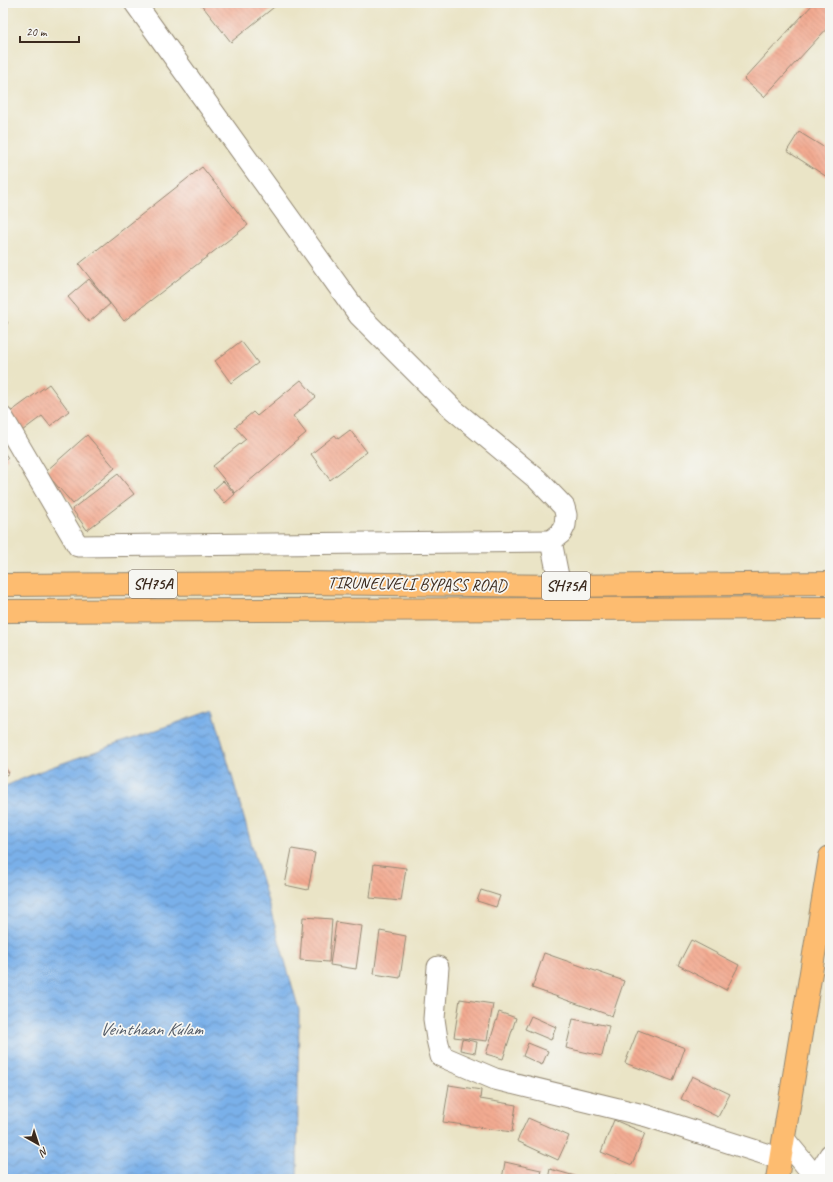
<svg xmlns="http://www.w3.org/2000/svg" width="833" height="1182" viewBox="0 0 833 1182" font-family="Caveat,sans-serif">
<style>
.water{fill:url(#water-waves);stroke:#5a6d84}
.building{fill:url(#building-back-hatch)}
.lines{fill:none;stroke-linecap:round;stroke-linejoin:round}
.street-casing{stroke:#928772;stroke-width:23}
.primary-casing{stroke:#928772;stroke-width:24}
.street{stroke:#fff;stroke-width:21}
.primary{stroke:#fdbc70;stroke-width:22}
.labels{text-anchor:middle;dominant-baseline:central;stroke-width:3.5;stroke-linejoin:round;paint-order:stroke}
.shield{fill:#f6f6f2;stroke:#73675e;stroke-width:1}
.shield-label{font-size:16px;font-weight:bold;fill:#3b2a1e}
.street-label{font-size:17px;fill:#3b2a1e;stroke:#f6f6f2}
.water-label{font-size:18px;font-style:italic;fill:#515965;stroke:#f6f6f2}
</style>
<defs>
<pattern id="water-waves" width="16" height="10" patternUnits="userSpaceOnUse"><rect width="16" height="10" fill="#7ab0e9"/><path d="M0 5q4-4 8 0t8 0" fill="none" stroke="#658fbc"/></pattern>
<pattern id="building-back-hatch" width="6" height="6" patternUnits="userSpaceOnUse"><rect width="6" height="6" fill="#f2aa91"/><path d="M-1 5l2 2M0 0l6 6M5-1l2 2" fill="none" stroke="#d0927d"/></pattern>
</defs>
<rect width="100%" height="100%" fill="#f6f6f2"/>
<filter id="ink" filterUnits="userSpaceOnUse"><feTurbulence type="fractalNoise" baseFrequency=".025" numOctaves="2"/><feDisplacementMap in="SourceGraphic" scale="8" xChannelSelector="R" yChannelSelector="G"/><feConvolveMatrix kernelMatrix="1 2 1 2 8 2 1 2 1" color-interpolation-filters="sRGB"/></filter>
<filter id="wash" filterUnits="userSpaceOnUse"><feTurbulence type="fractalNoise" baseFrequency=".012" numOctaves="4" result="noise"/><feDisplacementMap in="SourceGraphic" scale="16" xChannelSelector="R" yChannelSelector="G"/><feGaussianBlur stdDeviation="0.9" result="paint"/><feColorMatrix in="noise" values="0 0 0 0 0 0 0 0 0 0 0 0 0 0 0 0 0 1.4 0 .05"/><feComposite in="paint" operator="in"/></filter>
<g filter="url(#wash)">
<rect width="100%" height="100%" fill="#eae4c6"/>
<polygon class="water" points="213,710 299,1010 297,1179 3,1179 3,787 46,769"/>
<g id="blocks">
<g class="building">
<polygon points="200,3 279,3 231,42"/>
<polygon points="814,3 830,3 830,25 764,97 744,79"/>
<polygon points="799,132 830,151 830,173 827,177 787,151"/>
<polygon points="202,167 248,225 124,321 79,264"/>
<polygon points="89,279 110,304 89,322 68,297"/>
<polygon points="3,317 8,323 3,326"/>
<polygon points="241,341 258,363 231,383 215,361"/>
<polygon points="301,380 316,397 293,416 306,433 235,493 213,466 246,439 235,427 253,412 257,416"/>
<polygon points="49,384 69,411 50,426 42,416 18,434 5,416"/>
<polygon points="350,430 367,452 330,480 311,454 335,435 338,439"/>
<polygon points="87,435 115,468 73,504 45,472"/>
<polygon points="3,451 8,458 3,462"/>
<polygon points="118,474 134,494 87,530 72,509"/>
<polygon points="223,481 235,494 225,503 213,490"/>
<polygon points="3,765 9,773 3,777"/>
<polygon points="292,849 315,853 308,890 285,885"/>
<polygon points="374,864 406,868 401,901 370,898"/>
<polygon points="481,890 500,896 496,907 477,901"/>
<polygon points="303,917 332,919 329,962 300,960"/>
<polygon points="336,922 362,926 356,969 330,965"/>
<polygon points="380,931 406,936 400,978 374,974"/>
<polygon points="691,940 739,965 726,990 678,965"/>
<polygon points="544,953 624,981 612,1016 532,988"/>
<polygon points="460,999 493,1004 487,1041 454,1037"/>
<polygon points="499,1012 516,1018 503,1059 486,1054"/>
<polygon points="531,1016 556,1027 551,1040 525,1029"/>
<polygon points="573,1019 609,1026 602,1056 566,1048"/>
<polygon points="638,1030 685,1048 673,1081 625,1063"/>
<polygon points="462,1039 477,1042 475,1053 460,1050"/>
<polygon points="528,1043 548,1051 542,1065 523,1056"/>
<polygon points="692,1076 730,1094 718,1117 681,1099"/>
<polygon points="449,1085 481,1090 480,1099 516,1105 512,1132 443,1122"/>
<polygon points="528,1118 569,1136 558,1160 517,1141"/>
<polygon points="614,1120 645,1133 632,1165 601,1152"/>
<polygon points="505,1162 541,1170 539,1179 502,1179"/>
<polygon points="550,1169 575,1176 574,1179 548,1179"/>
<polygon points="615,1175 625,1179 613,1179"/>
</g>
</g>
</g>
<g filter="url(#ink)">
<use href="#blocks" fill-opacity="0" stroke="#928772" stroke-width="1"/>
<g class="lines">
<g class="street-casing">
<g id="street">
<polyline points="135,3 359,315 454,410 538,480 564,507 566,515 565,525 561,533 551,541 560,586"/>
<polyline points="3,418 78,546 551,541"/>
<polyline points="438,967 434,1019 437,1039 441,1056 495,1079 647,1116 781,1159"/>
<polyline points="784,1139 817,1179"/>
<polyline points="816,1178 830,1155"/>
</g>
</g>
<g class="primary-casing">
<g id="primary">
<polyline points="3,585 303,583 560,586 830,583"/>
<polyline points="3,611 830,608"/>
<polyline points="777,1179 830,857"/>
</g>
</g>
<use href="#street" class="street"/>
<use href="#primary" class="primary"/>
</g>
</g>
<g class="labels">
<g class="shield">
<rect x="129" y="570" width="48" height="28" rx="3"/>
<rect x="542" y="572" width="48" height="28" rx="3"/>
</g>
<g class="shield-label">
<text x="153" y="584">SH75A</text>
<text x="566" y="586">SH75A</text>
</g>
<g class="street-label">
<text transform="translate(417 584) rotate(1)">TIRUNELVELI BYPASS ROAD</text>
</g>
<g class="water-label">
<text x="151" y="1029">Veinthaan Kulam</text>
</g>
</g>
<rect width="833" height="1182" fill="none" stroke="#f6f6f2" stroke-width="16"/>
<g transform="translate(38 1144) rotate(141)" stroke="#f6f6f2" stroke-width="3" paint-order="stroke">
<path d="M0-3L7 15L0 10L-7 15Z" fill="#3b2a1e"/>
<text y="-6" font-size="11" font-weight="bold" text-anchor="middle" fill="#3b2a1e">N</text>
</g>
<path d="M20 36v6h59v-6" fill="none" stroke="#3b2a1e" stroke-width="2"/>
<text x="26" y="36" font-size="12" fill="#3b2a1e" stroke="#f6f6f2" stroke-width="3" paint-order="stroke">20 m</text>
</svg>
